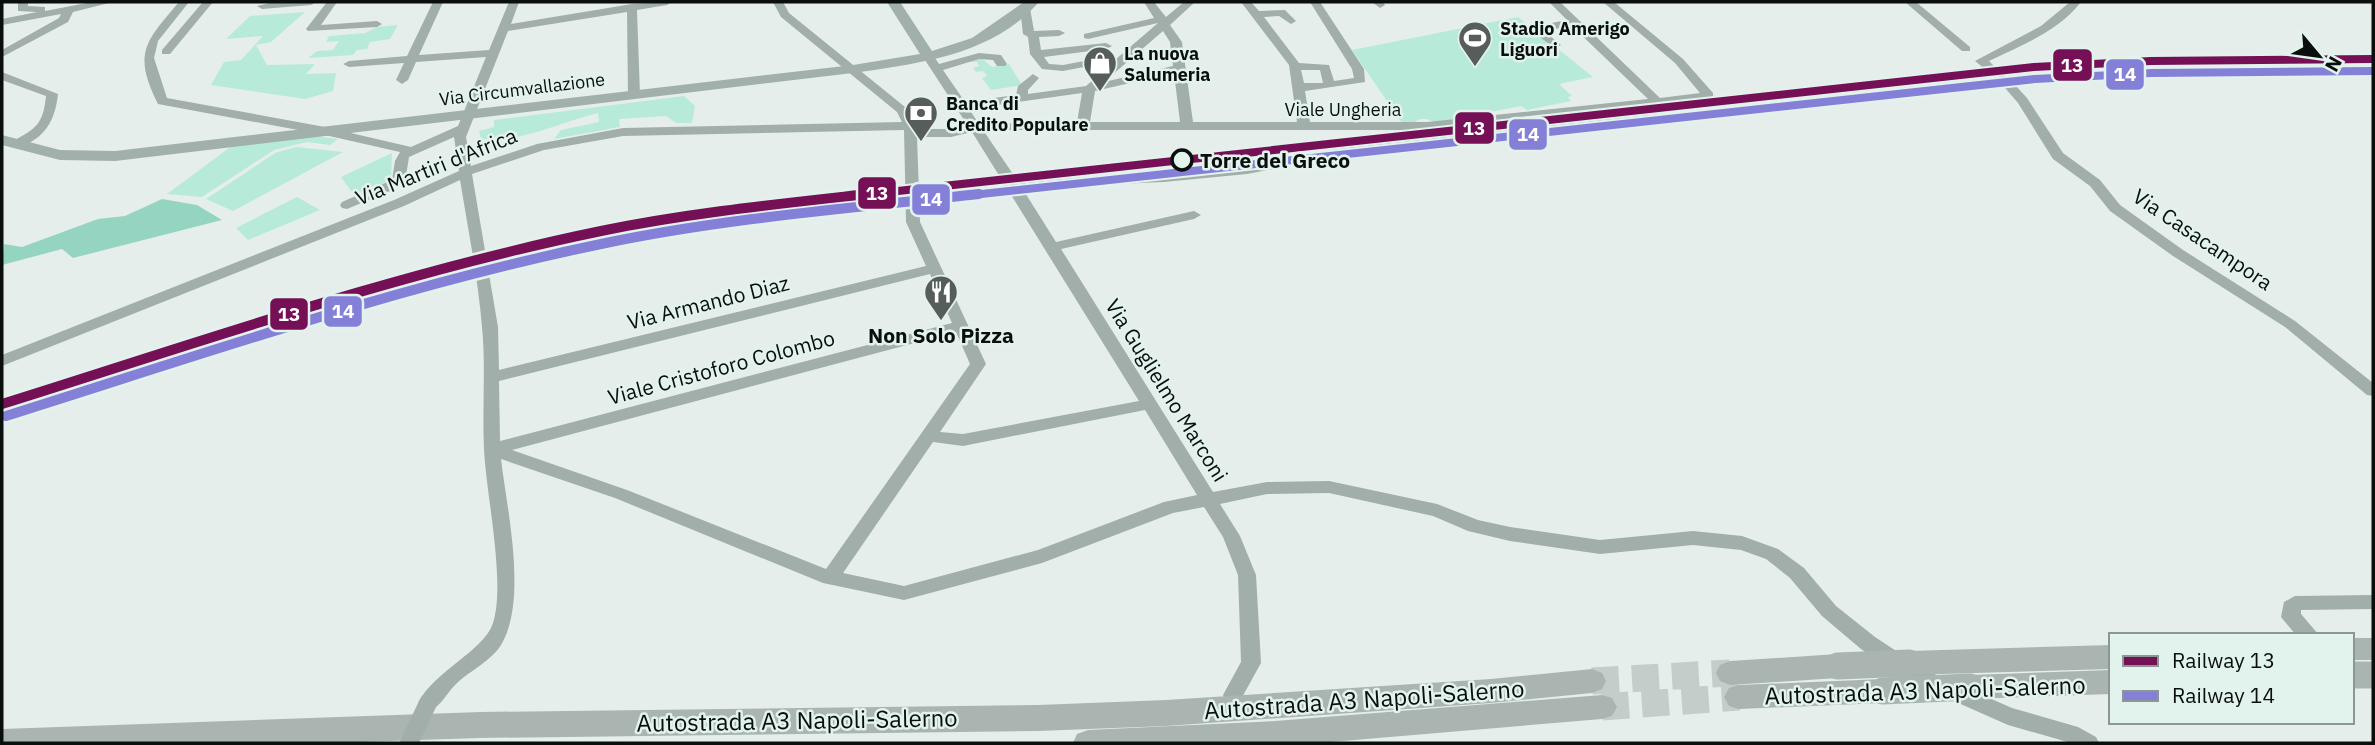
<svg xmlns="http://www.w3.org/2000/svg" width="2375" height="745" viewBox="0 0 2375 745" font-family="'IBM Plex Sans',sans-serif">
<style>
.green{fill:#b8eada}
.forest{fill:#96d4c2}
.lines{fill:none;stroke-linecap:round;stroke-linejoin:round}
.highway-tunnel{stroke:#c5cdca;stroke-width:27;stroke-dasharray:27 13;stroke-linecap:butt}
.minor{fill:#a1aeaa;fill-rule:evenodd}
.major{fill:#a2b0ab;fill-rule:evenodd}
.highway{fill:#aab5b1;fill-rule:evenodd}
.minor-bridge{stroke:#a1aeaa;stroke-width:18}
.highway-bridge{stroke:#aab5b1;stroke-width:27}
.rail-1-far1-casing{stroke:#e2f2ec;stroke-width:12}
.rail-1-casing{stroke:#e2f2ec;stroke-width:15}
.rail-2-far1-casing{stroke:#e2f2ec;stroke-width:12}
.rail-2-casing{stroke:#e2f2ec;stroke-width:15}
.rail-1-far1{stroke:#751056;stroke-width:8}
.rail-1{stroke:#751056;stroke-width:10}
.rail-2-far1{stroke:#8480d7;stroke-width:8}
.rail-2{stroke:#8480d7;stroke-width:10}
.stop-dot{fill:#e2f2ec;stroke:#0a0f0d;stroke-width:3.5}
.labels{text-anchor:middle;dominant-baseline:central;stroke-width:5;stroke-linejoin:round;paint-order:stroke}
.far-poi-label{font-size:18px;font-weight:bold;fill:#0a0f0d;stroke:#e2f2ec;text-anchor:start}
.far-street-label{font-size:18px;fill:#0a0f0d;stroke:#e2f2ec}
.stop-label{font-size:21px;font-weight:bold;fill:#0a0f0d;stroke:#e2f2ec;text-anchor:start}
.street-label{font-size:21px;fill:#0a0f0d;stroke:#e2f2ec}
.poi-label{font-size:21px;font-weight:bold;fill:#0a0f0d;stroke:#e2f2ec}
.near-street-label{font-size:24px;fill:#0a0f0d;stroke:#e2f2ec}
.line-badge{stroke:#e2f2ec;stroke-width:2.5}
.badge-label{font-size:19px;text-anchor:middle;font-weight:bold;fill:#fff}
</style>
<rect width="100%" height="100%" fill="#e6eeeb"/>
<g class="green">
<polygon points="305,12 271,42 256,45 267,65 315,64 306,74 336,73 333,91 305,99 211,85 224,62 241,60 263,36 226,39 250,16"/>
<path d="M1518,17l75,60 -34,7 13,12 -4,1 3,4 -44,9 -6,-4 -85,17c-8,-4 -15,-7 -22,0h-12l-50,-73z"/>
<polygon points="398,25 390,39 370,42 367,49 357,50 353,55 308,58 317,51 333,50 339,41 326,42 329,36 365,33 377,27"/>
<polygon points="980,57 992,67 1009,64 1022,85 991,90 982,78 987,76 983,71 976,72 973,68 979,66 977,62 966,62"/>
<path d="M684,96l11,10 -3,17h-16l-10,-7 -47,3 1,8 -66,12 7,-9 38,-8 -1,-9c-27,7 -53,18 -81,24v-5l-36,8 -2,-9 15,-4v-7z"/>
<polygon points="315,136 338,139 330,145 307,142 274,150 202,197 167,194 233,145"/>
<polygon points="296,147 343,152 233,211 206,199 275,153"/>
<polygon points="392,153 391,180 354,195 341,177"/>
<polygon points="297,197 320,210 248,240 236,228"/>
</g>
<polygon class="forest" points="162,199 197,205 222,220 73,258 62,249 2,265 4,244 22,247 98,219 125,216"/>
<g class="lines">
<g class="highway-tunnel">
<polyline points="1592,681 1730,673"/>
<polyline points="1602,707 1739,697"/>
</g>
<g class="minor">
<polygon points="18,2 28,2 28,6 45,7 45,11 92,2 113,2 73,12 68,22 2,57 2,50 59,18 61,14 2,25 2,19 37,12 18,11"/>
<path d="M179,2h10l-31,39 -4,17 13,40 158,29 86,20 47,-21 28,-69 -70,5 -8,18 -6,4 -6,-4 8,-17 -55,4 -6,-3 6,-3 58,-5 26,-54h10l-24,53 70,-5 20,-48h10l-8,22 121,-20 40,-2 -5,3 -30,5 3,85 -6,4 -6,-4 -1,-83 -119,19 -42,106 5,29 66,-22 86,-16 279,-6 -5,-10 -116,-95 -8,-15h10l6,11 116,94 11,22h35l17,-3 -45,-69 2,-2h8l6,9 40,-11 22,2 6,9 -2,2h-8l-4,-6 -14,-1 -36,11 22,32 51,-7 2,-9 15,-12 6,4 -11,12v4l58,-8 16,-14 -18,-5 -21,4 -21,-2 -12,-15 -2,-17 -5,-3 -3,-26 5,-3 5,3 4,23 25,-1 6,3 -6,3 -20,1 2,13 65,-7 6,3 -6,3 -62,8 5,7 14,1 21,-4 24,5 50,-43 -70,16 -4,-1v-4l70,-16 -10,-16h10l12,15 18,-15h11l-25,23 12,17 11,80h104l-8,-57 -48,-63h10l8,9 26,-1 11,11 -5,3 -12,-8 -15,1 35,46 30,2 5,16 20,-3 -2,-9 -42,-67h10l44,67 1,13 -60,9 5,31h117l221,-23 -76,-73 -28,5 17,14 -6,3 -24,-17v-4l36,-7 -18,-18h11l100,96 40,-5 -25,-30 -72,-61h11l69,57 30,34v6l-286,31h-444l34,50 147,-6 83,-8 139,-26 225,-24 59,-2 2,3 -6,4 -55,3 -225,24 -139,26 -83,8 -142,6 34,54 138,-31 7,4 -7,4 -133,30 152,243 54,-10 62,-1 108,23 41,16 32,7 90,13 93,-9 49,5 36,13 26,19 32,38 39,31 50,33 87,38 66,19 18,10 3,6h-28l-63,-18 -97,-43 -50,-33 -39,-33 -32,-38 -24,-19 -25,-9 -48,-5 -93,9 -90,-13 -42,-10 -35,-15 -104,-23 -62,1 -47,10 20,32 16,39 5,88 -21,38 -7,2 -7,-2 -3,-6 18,-33 -3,-87 -15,-38 -19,-30 -31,6 -131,50 -138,37 -81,-17 -208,-85 -114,-39c6,51 27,141 0,186 -9,15 -31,26 -44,38 -12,11 -19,32 -36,26l-3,-6c16,-32 66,-52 75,-80 13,-40 -7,-129 -9,-174 -2,-41 2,-82 -2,-122 -4,-49 -14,-98 -22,-147l-56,26 -402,160v-11l392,-155 65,-29 -5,-34 -45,20 -3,19 -4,10 -55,23 -5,-1 -2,-3 2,-3 50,-22 3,-19 5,-9 -75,-17 -167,-31c-26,-51 -12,-63 21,-102zM1163,31l7,11 3,24 -69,16zM1301,70h19l3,13h-19zM1174,73l6,49h-90l5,-31zM1082,93l-5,29 -98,2 -10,-15zM904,130l2,92 20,44 -427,104 -1,-43 -26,-153 72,-24 79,-14zM972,132l167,269 -176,33 -23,-2 46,-68 -66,-142 -3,-85h34zM930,274l22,49 -452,118 -1,-60zM956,332l14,32 -144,205 -199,-79 -115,-40zM1145,410l52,85 -33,7 -126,48 -134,36 -61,-13 90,-131 30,4z"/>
<polygon points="203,2 213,2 170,54 162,54 162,50"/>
<polygon points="275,2 316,2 311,5 262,9 257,6"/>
<polygon points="327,2 337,2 321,25 377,21 382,24 377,27 308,31 306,29"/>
<polygon points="1372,2 1383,2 1385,5 1380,8"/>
<polygon points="1905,2 1916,2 1970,47 1970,51 1962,51"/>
<path d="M2070,2h11c-23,30 -60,43 -92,59l6,6 -2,2h-8l-10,-8 66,-35z"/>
<path d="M2,72l56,22c-3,27 -13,45 -41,54l-4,-1v-6c24,-13 30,-17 33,-45l-44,-16z"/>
<polygon points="2000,72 2004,73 2027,98 2063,153 2100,180 2120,205 2183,250 2295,321 2373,383 2373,396 2367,395 2285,327 2173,256 2110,211 2090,186 2053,159 2018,103 1994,75"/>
<polygon points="2373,595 2373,609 2301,610 2301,614 2319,635 2296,635 2281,617 2284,602 2295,596"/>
</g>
<path class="major" d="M887,2h13l32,49 40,-13 52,-36h15c-48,54 -120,61 -186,71l-738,88 -55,-1 -58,-15v-10l58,15 55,1 738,-86 67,-11z"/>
<g class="highway">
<rect x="2352" y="638" width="21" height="22"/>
<polygon points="2111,645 2111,669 1909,675 1899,671 1895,663 1899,655 1909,651"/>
<polygon points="1838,654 1848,658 1852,666 1848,674 1838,678 1730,685 1720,681 1716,673 1720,665 1730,661"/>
<polygon points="1592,669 1602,673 1606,681 1602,689 1592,693 1491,703 1166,726 1038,731 480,738 328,743 2,743 2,729 480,712 1038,705 1166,700 1491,679"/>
<polygon points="2111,670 2111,694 1970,699 1960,696 1956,687 1960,678 1970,675"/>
<polygon points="1883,679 1893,682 1898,691 1893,700 1883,703 1739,709 1729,706 1724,697 1729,688 1739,685"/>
<polygon points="1602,695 1612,698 1617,707 1612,716 1602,719 1319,743 1073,743 1077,734 1088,730 1275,721"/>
</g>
<polyline class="minor-bridge" points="409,743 428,703"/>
<g class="highway-bridge">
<polyline points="1838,666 1909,663"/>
<polyline points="2352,675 2373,675"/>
<polyline points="1883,691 1970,687"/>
</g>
<g class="rail-1-far1-casing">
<polyline id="rail-1-far1" points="852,196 2034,67 2151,61 2373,59"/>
</g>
<g class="rail-1-casing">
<path id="rail-1" d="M2,404c198,-62 395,-131 599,-173 88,-18 177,-27 267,-37"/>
</g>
<g class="rail-2-far1-casing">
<polyline id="rail-2-far1" points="963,196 2035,79 2151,73 2373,71"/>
</g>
<g class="rail-2-casing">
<path id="rail-2" d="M6,416c197,-62 393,-130 595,-172 124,-26 252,-36 378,-50"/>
</g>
<use href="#rail-1-far1" class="rail-1-far1"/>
<use href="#rail-1" class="rail-1"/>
<use href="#rail-2-far1" class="rail-2-far1"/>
<use href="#rail-2" class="rail-2"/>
</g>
<defs>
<g id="stadium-pin" transform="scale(1.75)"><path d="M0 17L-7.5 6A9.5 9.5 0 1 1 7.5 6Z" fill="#575d5b" stroke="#e2f2ec"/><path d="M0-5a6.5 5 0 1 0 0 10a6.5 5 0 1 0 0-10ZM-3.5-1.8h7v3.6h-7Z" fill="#fff"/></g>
<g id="shop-pin" transform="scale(1.75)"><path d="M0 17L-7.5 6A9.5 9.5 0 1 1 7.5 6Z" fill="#575d5b" stroke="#e2f2ec"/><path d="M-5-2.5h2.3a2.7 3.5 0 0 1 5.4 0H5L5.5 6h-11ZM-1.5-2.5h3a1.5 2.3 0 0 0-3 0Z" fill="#fff"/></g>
<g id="bank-pin" transform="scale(1.75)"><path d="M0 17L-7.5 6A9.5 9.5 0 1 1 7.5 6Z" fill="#575d5b" stroke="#e2f2ec"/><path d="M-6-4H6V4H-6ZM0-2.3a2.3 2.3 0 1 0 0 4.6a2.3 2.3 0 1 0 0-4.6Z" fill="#fff"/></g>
<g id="restaurant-pin" transform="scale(1.75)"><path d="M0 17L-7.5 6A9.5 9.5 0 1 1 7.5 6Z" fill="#575d5b" stroke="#e2f2ec"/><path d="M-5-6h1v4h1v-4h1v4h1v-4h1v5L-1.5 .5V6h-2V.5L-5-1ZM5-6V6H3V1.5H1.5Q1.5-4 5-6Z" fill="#fff"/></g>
</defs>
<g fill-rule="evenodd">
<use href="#stadium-pin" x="1475" y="38"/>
<use href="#shop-pin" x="1100" y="63"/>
<use href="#bank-pin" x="921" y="113"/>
<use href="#restaurant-pin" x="941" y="292"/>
</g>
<circle class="stop-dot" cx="1182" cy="160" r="10"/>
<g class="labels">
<g class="far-poi-label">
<text x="1500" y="28">Stadio Amerigo<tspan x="1500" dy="21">Liguori</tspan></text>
<text x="1124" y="53">La nuova<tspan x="1124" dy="21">Salumeria</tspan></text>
<text x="946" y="103">Banca di<tspan x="946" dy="21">Credito Populare</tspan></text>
</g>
<g class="far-street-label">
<text transform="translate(522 89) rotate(-7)">Via Circumvallazione</text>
<text x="1343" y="109">Viale Ungheria</text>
</g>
<g class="stop-label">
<text x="1200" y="160">Torre del Greco</text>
</g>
<g class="street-label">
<text transform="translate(436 166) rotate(-22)">Via Martiri d'Africa</text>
<text transform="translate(2203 239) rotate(34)">Via Casacampora</text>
<text transform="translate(708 302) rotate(-14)">Via Armando Diaz</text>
<text transform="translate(721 367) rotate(-15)">Viale Cristoforo Colombo</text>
<text transform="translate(1167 390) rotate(58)">Via Guglielmo Marconi</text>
</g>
<g class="poi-label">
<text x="941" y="335">Non Solo Pizza</text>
</g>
<g class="near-street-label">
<text transform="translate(1925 690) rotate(-2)">Autostrada A3 Napoli-Salerno</text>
<text transform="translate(1364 699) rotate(-4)">Autostrada A3 Napoli-Salerno</text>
<text transform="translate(797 720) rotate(-1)">Autostrada A3 Napoli-Salerno</text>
</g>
</g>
<g class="line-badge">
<rect x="2052" y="48" width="41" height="34" rx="7" fill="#751056"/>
<rect x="2105" y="58" width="40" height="33" rx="7" fill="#8480d7"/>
<rect x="1454" y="111" width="41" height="34" rx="7" fill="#751056"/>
<rect x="1508" y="118" width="40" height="33" rx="7" fill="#8480d7"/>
<rect x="857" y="176" width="40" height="34" rx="7" fill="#751056"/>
<rect x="911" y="183" width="40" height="33" rx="7" fill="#8480d7"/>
<rect x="323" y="295" width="40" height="33" rx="7" fill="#8480d7"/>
<rect x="269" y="297" width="40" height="34" rx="7" fill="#751056"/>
</g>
<g class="badge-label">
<text x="2072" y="72">13</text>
<text x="2125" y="81">14</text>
<text x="1474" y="135">13</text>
<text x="1528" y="141">14</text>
<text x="877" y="200">13</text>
<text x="931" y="206">14</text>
<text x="343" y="318">14</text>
<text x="289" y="321">13</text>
</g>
<rect width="2375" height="745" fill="none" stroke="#0a0f0d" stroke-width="7"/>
<rect x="2109" y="633" width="245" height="91" fill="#e2f2ec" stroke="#8c9793" stroke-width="2"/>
<rect x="2123" y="656" width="35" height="10" fill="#751056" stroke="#8c9793" stroke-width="2"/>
<text x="2172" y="668" font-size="21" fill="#0a0f0d">Railway 13</text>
<rect x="2123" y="691" width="35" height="10" fill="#8480d7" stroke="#8c9793" stroke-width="2"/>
<text x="2172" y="703" font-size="21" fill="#0a0f0d">Railway 14</text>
<g transform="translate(2319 56) rotate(119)" stroke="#e2f2ec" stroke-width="5" paint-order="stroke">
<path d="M0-5L12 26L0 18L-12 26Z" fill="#0a0f0d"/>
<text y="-10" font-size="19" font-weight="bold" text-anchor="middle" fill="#0a0f0d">N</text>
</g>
</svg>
